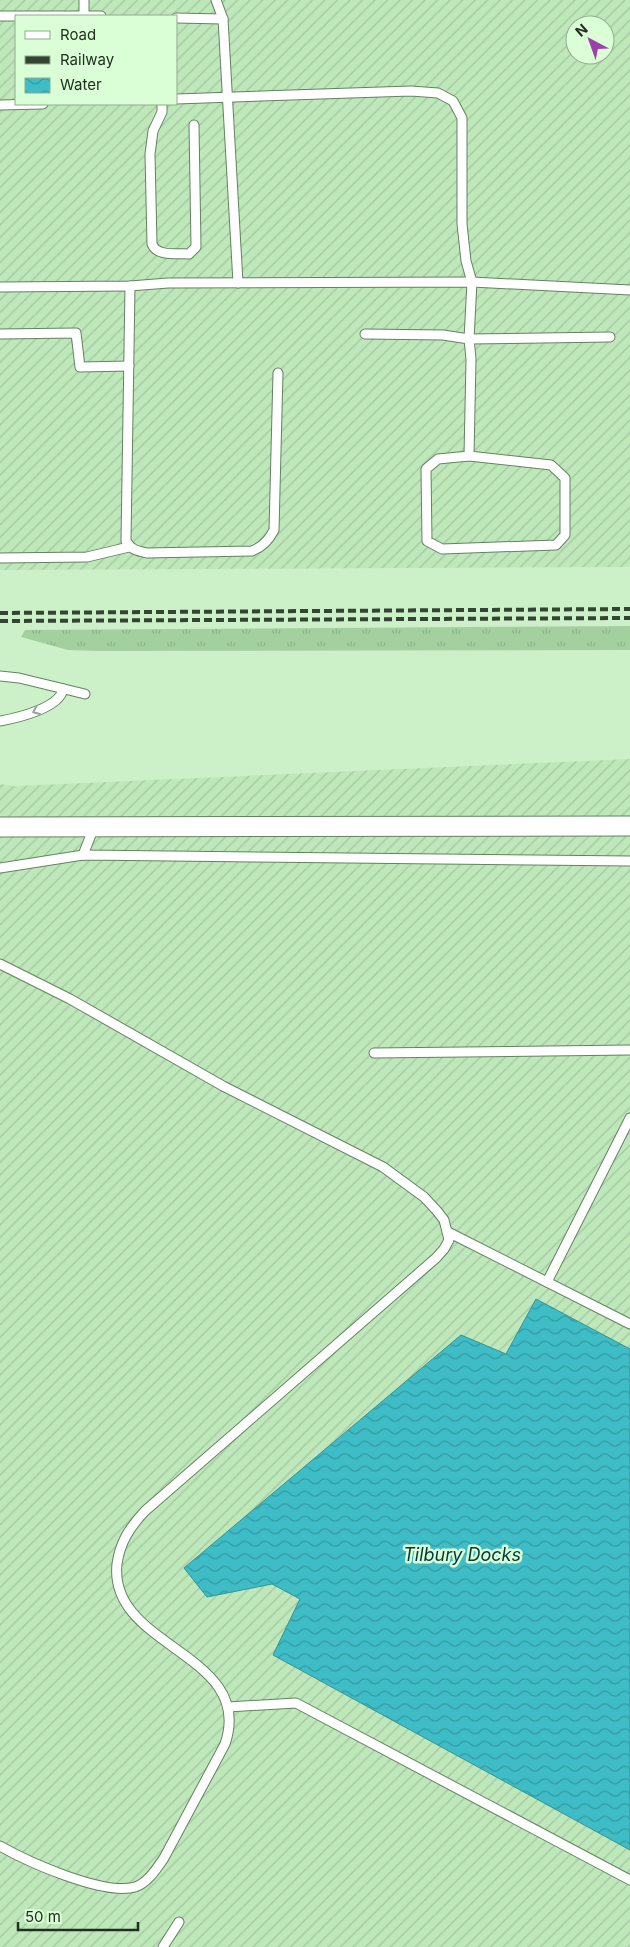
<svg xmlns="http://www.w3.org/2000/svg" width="630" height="1947" viewBox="0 0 630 1947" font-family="Inter,sans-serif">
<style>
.industrial{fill:url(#industrial-furrows);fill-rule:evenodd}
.grass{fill:url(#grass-tufts)}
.water{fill:url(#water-waves);stroke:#369295}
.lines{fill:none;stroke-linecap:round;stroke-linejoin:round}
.service-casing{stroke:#638360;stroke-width:11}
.minor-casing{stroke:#638360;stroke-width:21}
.service{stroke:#fff;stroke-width:9}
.minor{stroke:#fff;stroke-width:19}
.rail{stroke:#344432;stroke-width:4;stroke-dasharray:8 4;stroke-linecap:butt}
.oneway{stroke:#9ca19b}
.labels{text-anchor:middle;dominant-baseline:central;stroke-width:5;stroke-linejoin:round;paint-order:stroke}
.water-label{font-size:18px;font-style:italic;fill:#003a3e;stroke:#dafed6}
</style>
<defs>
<pattern id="industrial-furrows" width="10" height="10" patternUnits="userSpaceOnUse" patternTransform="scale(1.25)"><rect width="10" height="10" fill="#bee7ba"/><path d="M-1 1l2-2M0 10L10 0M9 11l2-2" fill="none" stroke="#a3c6a0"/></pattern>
<pattern id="grass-tufts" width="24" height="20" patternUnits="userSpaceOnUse" patternTransform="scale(1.25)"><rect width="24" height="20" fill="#a4d0a0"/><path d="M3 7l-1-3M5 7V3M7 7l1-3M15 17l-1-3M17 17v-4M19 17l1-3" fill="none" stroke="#8db38a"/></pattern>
<pattern id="water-waves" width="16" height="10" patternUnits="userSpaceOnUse" patternTransform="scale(1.25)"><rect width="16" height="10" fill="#3fbdc7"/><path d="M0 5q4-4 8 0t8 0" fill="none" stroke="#349aa1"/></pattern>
</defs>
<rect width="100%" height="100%" fill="#ccf1c9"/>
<g class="industrial">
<path d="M0,0h630v567l-630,3zM16,16h160v88h-160zM575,25h30v30h-30z"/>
<polygon points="630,759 630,1947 0,1947 0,784 15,786"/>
</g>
<polygon class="grass" points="630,626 630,650 100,651 68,650 21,637 25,630"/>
<polygon class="water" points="536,1299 630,1349 630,1850 273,1655 300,1599 272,1584 207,1597 184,1568 461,1335 506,1354"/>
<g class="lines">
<g class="service-casing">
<g id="service">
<polyline points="84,0 84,16"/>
<polyline points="216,0 223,19"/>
<polyline points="0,16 101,16"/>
<polyline points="176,18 223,19 238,283"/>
<polyline points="176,99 411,91 438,93 453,101 462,118 462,224 466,261 472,282 469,339 471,359 469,456 438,459 426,469 427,541 442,549 556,545 565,535 565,478 551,465 469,456"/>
<path d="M162,104v8l-9,19 -3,23 2,90c5,13 25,9 37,10l7,-7 -2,-122"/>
<polyline points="0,105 43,104"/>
<path d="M130,286l-4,255c5,9 12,10 21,12l105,-2c11,-4 17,-11 22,-21l4,-157"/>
<polyline points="0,287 130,286 168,283 472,282 630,290"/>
<polyline points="0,334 76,333 80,367 129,366"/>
<polyline points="365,334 443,335 469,339 610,337"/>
<polyline points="0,558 87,557 129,547"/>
<polyline points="0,676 19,678 85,694"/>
<path d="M0,721c17,-3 60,-13 63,-32"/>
<polyline points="83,855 94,827"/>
<polyline points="0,868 83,855 630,861"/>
<path d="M0,964l70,35 153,87 160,81 41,30 13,14 7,9 5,20 -5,9 -8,9 -291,253c-15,16 -25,31 -28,53 -9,84 139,89 108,180l-61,114c-7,10 -16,25 -29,29 -31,9 -107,-25 -135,-41"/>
<polyline points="374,1053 630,1050"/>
<polyline points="448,1232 630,1324"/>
<polyline points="547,1282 630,1118"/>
<polyline points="228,1707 296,1703 630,1880"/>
<polyline points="163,1947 179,1922"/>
</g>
</g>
<g class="minor-casing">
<polyline id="minor" points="0,827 630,826"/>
</g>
<use href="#service" class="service"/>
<use href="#minor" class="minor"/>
<g class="rail">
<polyline points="0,613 630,609"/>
<polyline points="0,621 630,618"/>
</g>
</g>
<defs><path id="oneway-chevron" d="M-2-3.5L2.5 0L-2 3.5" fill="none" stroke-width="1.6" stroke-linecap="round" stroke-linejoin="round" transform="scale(1.25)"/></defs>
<use class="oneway" href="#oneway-chevron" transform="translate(36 711) rotate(157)"/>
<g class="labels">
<g class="water-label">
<text x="462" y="1554">Tilbury Docks</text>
</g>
</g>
<rect x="15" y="15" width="162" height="90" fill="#dafed6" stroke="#90ab8d"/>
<rect x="25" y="31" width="25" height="8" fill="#ffffff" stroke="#90ab8d"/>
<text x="60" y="40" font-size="15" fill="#222f20">Road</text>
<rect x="25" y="56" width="25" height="8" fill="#344432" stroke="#90ab8d"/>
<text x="60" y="65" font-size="15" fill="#222f20">Railway</text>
<rect x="25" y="78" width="25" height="15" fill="url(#water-waves)" stroke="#90ab8d"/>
<text x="60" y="90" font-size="15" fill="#222f20">Water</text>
<g transform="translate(590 40) rotate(319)"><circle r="24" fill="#dafed6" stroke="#90ab8d"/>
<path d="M0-4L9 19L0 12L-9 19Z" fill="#9d40aa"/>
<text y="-8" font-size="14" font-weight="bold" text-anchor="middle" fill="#222f20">N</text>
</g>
<path d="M18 1922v8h120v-8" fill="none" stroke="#222f20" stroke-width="2.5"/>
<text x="25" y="1922" font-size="15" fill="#222f20" stroke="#dafed6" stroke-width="4" paint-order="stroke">50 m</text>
</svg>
